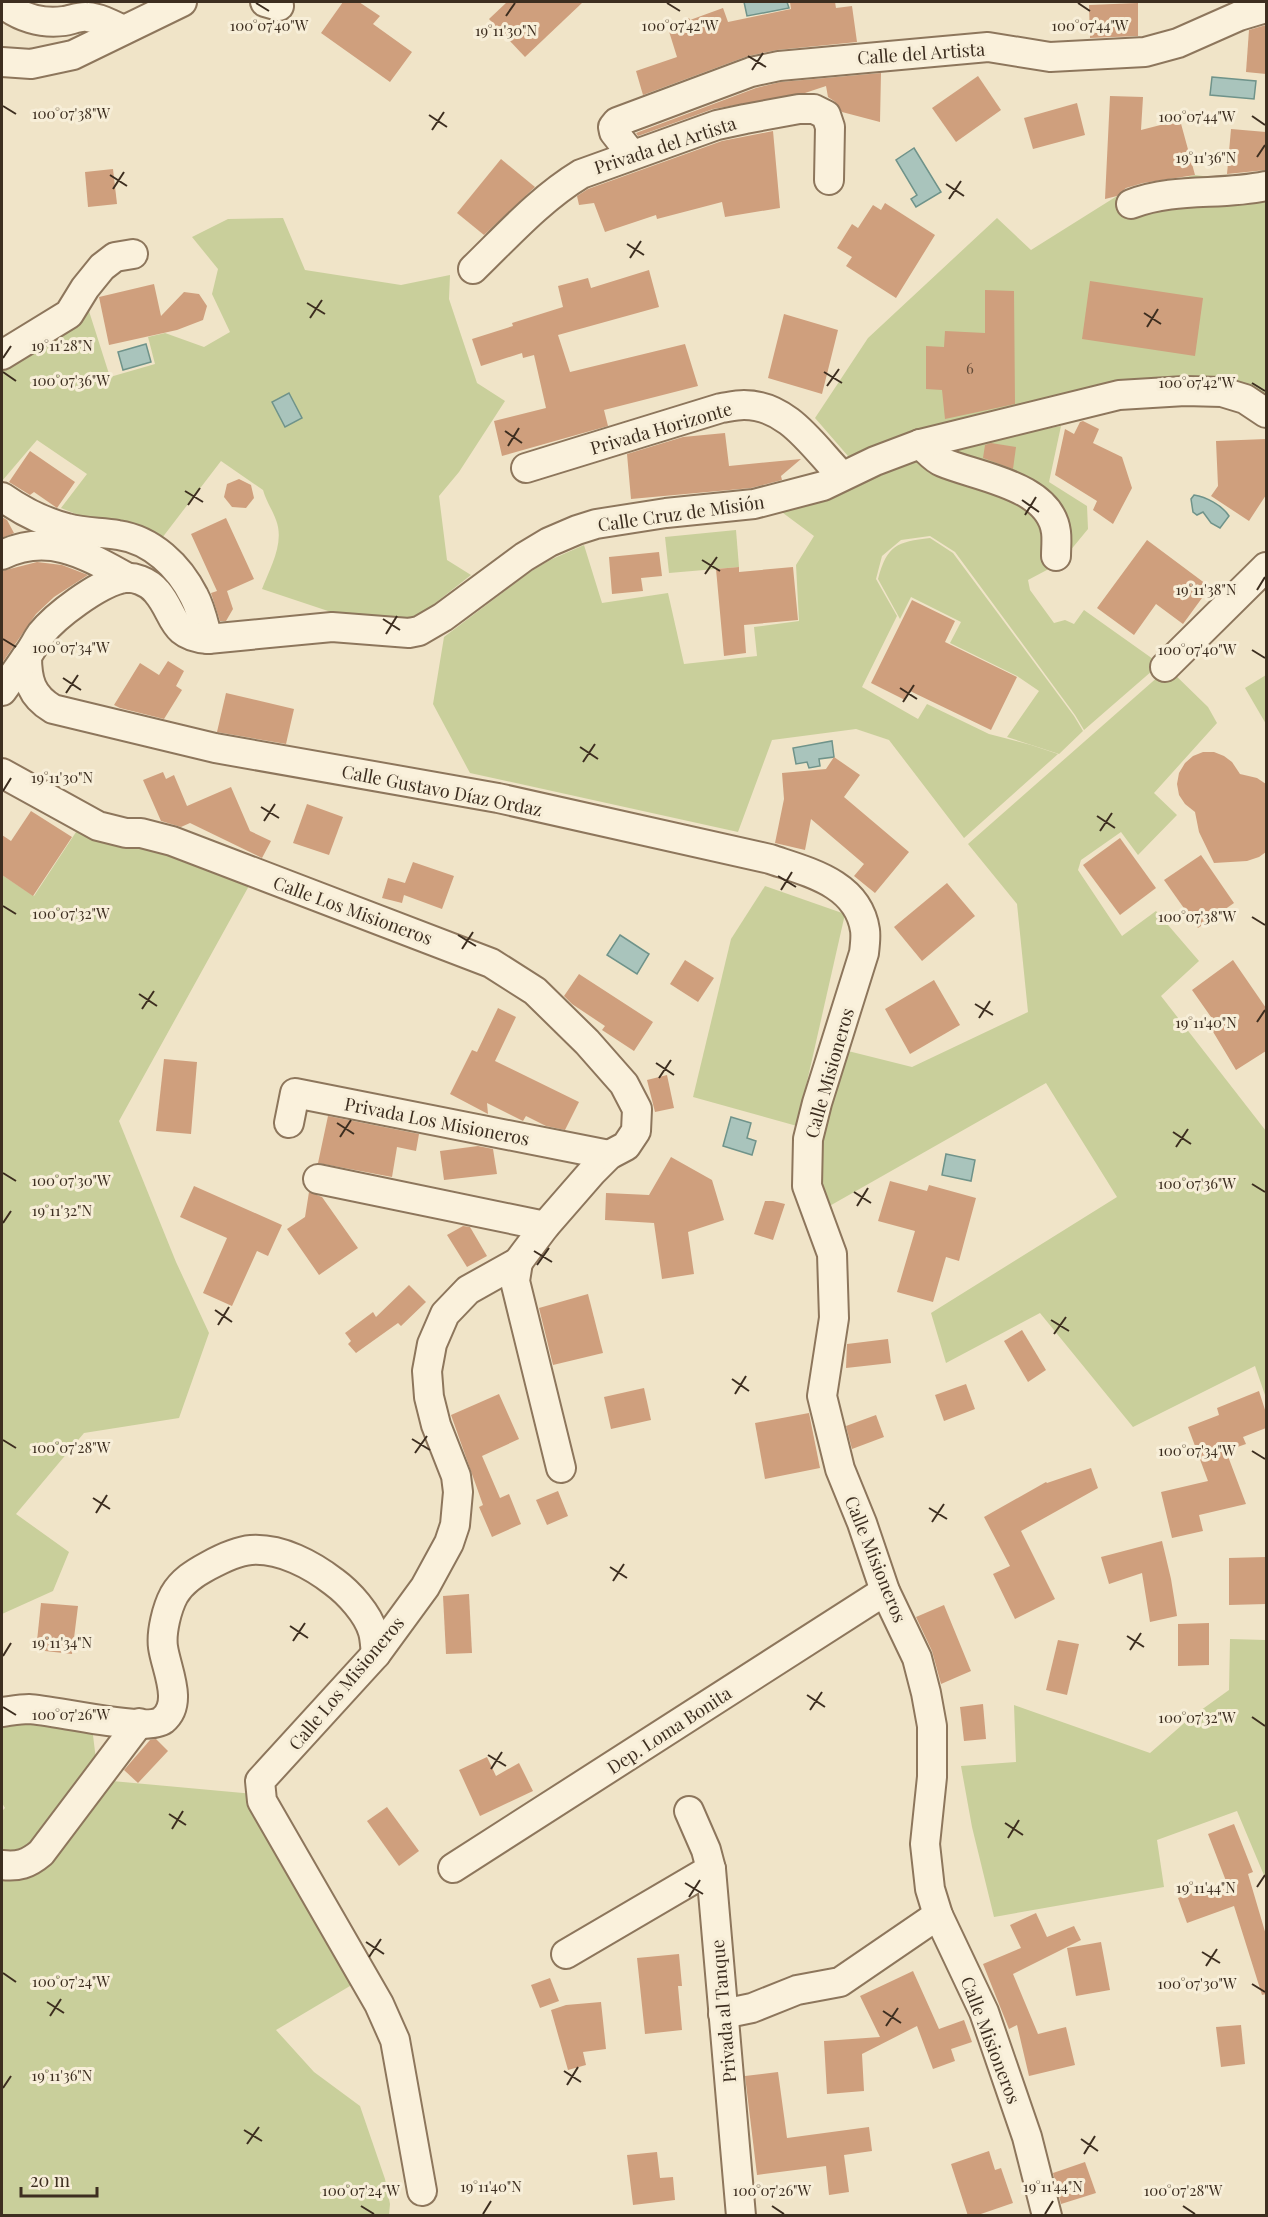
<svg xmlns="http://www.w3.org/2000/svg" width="1268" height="2217" viewBox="0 0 1268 2217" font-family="'Playfair Display',serif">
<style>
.green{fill:#c9cf9b}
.water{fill:#a9c4bc;stroke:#6f938a;stroke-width:1.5}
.building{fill:#cf9f7d}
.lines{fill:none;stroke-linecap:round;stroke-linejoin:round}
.minor-casing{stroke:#8d765c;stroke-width:32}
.minor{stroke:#faf1dc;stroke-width:28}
.ticks{fill:none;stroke:#3d2e20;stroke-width:2}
.labels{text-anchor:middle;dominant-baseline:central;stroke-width:6;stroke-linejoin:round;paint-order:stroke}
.number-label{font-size:15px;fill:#624a37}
.street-label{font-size:18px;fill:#3d2e20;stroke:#f7eed8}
.ticks-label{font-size:15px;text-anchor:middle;fill:#3d2e20;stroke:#f7eed8;stroke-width:6;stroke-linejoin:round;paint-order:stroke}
</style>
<rect width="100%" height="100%" fill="#f0e4c8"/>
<g class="green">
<path d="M1195,175l31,4h40v220c-25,-16 -50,-23 -81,-22l-313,76 -24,3 -33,-38 53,-80 129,-120 34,32 94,-59z"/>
<path d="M283,218l22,52 96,15 49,-10 -1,24 28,84 28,18 -46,71 -20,24 8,64 24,15 -42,33 -19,10 -64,-1 -84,-28c8,-21 23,-46 14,-69 -4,-11 -10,-19 -13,-30l-42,-29 -59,77 -74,-19 -27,-11 26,-34 -50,-34 -35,41v-120l86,-53 22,69 45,-13 -7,-27 17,-4 39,14 26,-15 -18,-38 6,-25 -26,-32 36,-18z"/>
<polygon points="1061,426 1049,482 1087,506 1088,529 1060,563 1028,580 1030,590 1054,623 1065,620 1074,624 1084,610 1160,664 1084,730 1075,715 955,552 930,536 901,540 882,556 876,579 897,616 862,687 918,719 927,704 989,734 1031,745 1058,754 964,838 889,740 856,729 772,740 738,832 470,773 433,704 444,637 530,572 550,560 584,545 602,603 668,593 684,664 757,656 754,627 799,621 796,565 814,536 779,510 937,448"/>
<polygon points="736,530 739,567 669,573 665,537"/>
<path d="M930,538l23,15 121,163 9,15 -24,23 -52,-17 32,-46 -22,-15 -67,-33 11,-21 -50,-25 -11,22 -22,-40c9,-34 19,-37 52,-41z"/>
<polygon points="1168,668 1208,707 1217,723 1154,793 1177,815 1138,855 1121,832 1081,860 1078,870 1122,936 1156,911 1199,961 1161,996 1266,1131 1266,1398 1255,1366 1133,1427 1040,1313 946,1363 931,1313 1117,1197 1046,1083 826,1208 817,1188 816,1143 844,1050 912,1067 1028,1012 1017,904 968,844"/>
<polygon points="1266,675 1266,724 1245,688"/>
<polygon points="78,829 139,843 250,884 119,1121 176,1262 209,1333 179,1418 84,1433 16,1514 69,1552 53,1591 2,1614 2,875 34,896"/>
<polygon points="765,886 845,914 797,1126 693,1097 731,939"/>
<polygon points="1230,1639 1266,1640 1266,1880 1237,1811 1157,1840 1164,1887 994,1917 972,1827 961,1766 1016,1762 1014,1705 1150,1753 1190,1718 1229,1690"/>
<polygon points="2,1713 92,1727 97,1768 112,1781 254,1794 355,1983 276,2030 314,2072 360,2106 385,2179 390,2204 389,2215 2,2215 2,1811 5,1808 2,1803"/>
</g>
<g class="water">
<polygon points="744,2 787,2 789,8 747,16"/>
<polygon points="1212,77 1256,81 1254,99 1210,95"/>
<polygon points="914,148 941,192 916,207 911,199 917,195 896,160"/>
<polygon points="146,344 151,362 123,370 118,352"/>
<polygon points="289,393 302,418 285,427 272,402"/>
<path d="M1194,495c12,2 28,10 35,21l-9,12 -9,-5 -8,-11 -6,3 -4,-3 -2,-13z"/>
<polygon points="832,741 834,757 819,759 820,766 809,768 807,762 796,764 793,748"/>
<polygon points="620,935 649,954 637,974 607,955"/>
<polygon points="731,1117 751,1123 747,1138 756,1141 752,1155 723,1146"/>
<polygon points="946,1154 975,1160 971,1181 942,1175"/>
</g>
<g class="building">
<polygon points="343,2 359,2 380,16 373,24 412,52 390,82 321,33"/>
<polygon points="507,2 583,2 525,57 489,19"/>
<polygon points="790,2 835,2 836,8 852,6 857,42 777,50 748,56 643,95 636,71 677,57 667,25 689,18 690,20 723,8 728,22 791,9"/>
<polygon points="1138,3 1138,36 1090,38 1089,5"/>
<polygon points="1266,25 1266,74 1246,72 1249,30"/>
<polygon points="881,73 880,122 842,112 834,101 828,97 826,86 805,93 713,109 638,136 636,133 756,88 781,82"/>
<polygon points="978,76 1001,110 956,142 932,108"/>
<polygon points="1110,96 1143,97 1141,130 1180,120 1195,175 1143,183 1126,188 1117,196 1105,199"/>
<polygon points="1077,103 1085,135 1033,149 1024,118"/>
<polygon points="1231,129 1266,132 1266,170 1227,174"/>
<polygon points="773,131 780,208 725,217 722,202 657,219 656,215 605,232 594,203 579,205 577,196 588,189 722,141"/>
<polygon points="501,159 535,187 484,235 457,213"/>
<polygon points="113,169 117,204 88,207 85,172"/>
<polygon points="885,203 935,235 896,298 846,266 852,257 837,248 852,224 858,228 873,205 881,210"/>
<polygon points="649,270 659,307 558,335 570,372 685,344 698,386 604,410 608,426 502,456 494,421 546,408 534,355 523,358 522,353 481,366 472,339 513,326 512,323 563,307 558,286 588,278 591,288"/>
<polygon points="1090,281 1203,298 1195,356 1082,339"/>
<polygon points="154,284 161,316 184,292 199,294 207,306 203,320 177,330 109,345 99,297"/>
<polygon points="985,290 1014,291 1015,404 945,419 942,390 926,389 926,346 944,347 945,331 985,333"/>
<polygon points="784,314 838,330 822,394 768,378"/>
<polygon points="1083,421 1099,429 1093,443 1122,457 1132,488 1113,524 1093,510 1097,501 1055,475 1065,429 1074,434 1080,422"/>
<polygon points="725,433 729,466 801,459 781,476 782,480 751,488 631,499 627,454 683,437"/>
<polygon points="1266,439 1266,495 1249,521 1211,496 1218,486 1216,441"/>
<polygon points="991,443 1016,447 1013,469 983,458 985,445"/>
<polygon points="30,451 75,482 57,508 34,492 30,495 9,482"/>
<polygon points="239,479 251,485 254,498 246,508 232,507 224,497 227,484"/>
<polygon points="2,517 7,520 14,533 2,538"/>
<polygon points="226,518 254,579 227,591 233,609 226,621 220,621 211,593 217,591 191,534"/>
<polygon points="1147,540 1210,587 1183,624 1156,604 1134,635 1097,608"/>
<polygon points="659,552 662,576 641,578 643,591 612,594 609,557"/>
<polygon points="37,562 62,565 88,575 54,597 36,614 2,663 2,571"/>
<polygon points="739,567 739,572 793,567 798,620 744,625 746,653 724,656 716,569"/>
<polygon points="912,600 955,621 945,642 1017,677 991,730 910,691 905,700 871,683"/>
<polygon points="168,661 184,671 176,686 182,690 164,719 120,708 114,705 140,663 159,675"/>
<polygon points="226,693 294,709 286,744 217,732"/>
<polygon points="1203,752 1214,752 1224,756 1232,762 1240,774 1257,778 1266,784 1266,852 1259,857 1247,861 1214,863 1199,832 1195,812 1185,804 1179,795 1177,784 1179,773 1185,763 1193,756"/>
<polygon points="834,757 860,775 844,797 909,852 875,893 854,876 864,864 811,819 805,850 775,843 784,799 782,773 826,769"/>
<polygon points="163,772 166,779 174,775 187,806 231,787 250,831 271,841 262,858 190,823 181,827 161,821 143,780"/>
<polygon points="307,804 343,817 329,855 293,843"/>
<polygon points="31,811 72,837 33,896 2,875 2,835 11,841"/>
<polygon points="1120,838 1156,888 1120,915 1083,865"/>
<polygon points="1201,855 1234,903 1198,928 1164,880"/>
<polygon points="413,862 454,876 442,909 404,895 402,903 382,898 388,878 405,883"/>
<polygon points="947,883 975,916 922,961 894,927"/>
<polygon points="685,960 714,978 698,1002 670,984"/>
<polygon points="1233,960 1266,1008 1266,1051 1236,1070 1206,1020 1211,1017 1192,990"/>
<polygon points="579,974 653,1022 634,1051 602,1030 605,1026 572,1004 564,996"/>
<polygon points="934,980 960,1025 910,1054 885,1009"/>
<polygon points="498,1008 516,1017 495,1061 579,1102 565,1130 546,1126 526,1116 523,1121 487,1103 488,1114 450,1094 472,1050 477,1052"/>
<polygon points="164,1059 197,1062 191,1134 156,1131"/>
<polygon points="667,1075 674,1108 655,1112 647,1080"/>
<polygon points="328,1116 419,1134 416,1151 397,1147 392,1177 318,1163"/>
<polygon points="478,1146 493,1149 497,1174 444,1180 440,1151"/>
<polygon points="671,1157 712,1180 724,1220 688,1232 694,1274 662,1279 654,1223 605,1220 606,1193 649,1195"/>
<polygon points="890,1181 927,1191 929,1185 976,1198 959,1261 946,1257 933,1302 897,1292 915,1231 878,1221"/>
<polygon points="194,1186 282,1225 268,1256 257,1251 232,1306 203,1293 227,1238 180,1217"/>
<polygon points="309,1192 322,1197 358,1248 319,1275 287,1229 305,1217"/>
<polygon points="765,1201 773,1201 785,1204 773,1240 754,1234"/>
<polygon points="463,1226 470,1227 487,1256 467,1267 447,1235"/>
<polygon points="409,1285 426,1302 401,1326 398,1323 356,1353 348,1344 351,1341 345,1333 373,1312 376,1317"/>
<polygon points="588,1294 603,1353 553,1365 539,1308"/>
<polygon points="1022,1330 1046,1370 1028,1382 1004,1341"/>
<polygon points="888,1339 891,1363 846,1368 847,1344"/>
<polygon points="966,1384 975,1409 944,1421 935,1395"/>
<polygon points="644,1388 651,1420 611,1429 604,1397"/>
<polygon points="1259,1391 1266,1413 1266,1428 1243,1437 1246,1444 1226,1451 1246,1504 1199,1515 1203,1531 1172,1538 1161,1492 1208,1481 1188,1427 1219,1415 1217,1408"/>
<polygon points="499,1394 519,1439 482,1456 500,1498 509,1494 521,1524 492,1537 479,1507 483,1505 451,1415"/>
<polygon points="809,1413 820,1468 765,1479 755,1423"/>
<polygon points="876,1415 884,1437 852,1449 846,1426"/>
<polygon points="1091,1468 1098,1488 1021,1531 1055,1599 1015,1619 993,1574 1010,1566 984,1517 1046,1482 1047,1483"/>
<polygon points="558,1491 568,1516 547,1525 536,1500"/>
<polygon points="1162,1541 1171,1579 1177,1616 1150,1622 1142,1573 1109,1584 1101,1557"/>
<polygon points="1266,1557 1266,1604 1229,1605 1229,1558"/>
<polygon points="469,1594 472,1653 446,1654 443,1596"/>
<polygon points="41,1603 78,1606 72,1654 36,1650"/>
<polygon points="944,1605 971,1671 941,1684 932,1651 916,1617"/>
<polygon points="1209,1623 1209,1665 1178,1666 1178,1624"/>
<polygon points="1058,1640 1079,1644 1067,1695 1046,1690"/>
<polygon points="983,1704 986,1739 964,1741 960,1707"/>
<polygon points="156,1739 168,1751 138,1783 124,1770 150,1740"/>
<polygon points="487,1757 496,1776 519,1763 533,1791 480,1816 459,1770"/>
<polygon points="387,1807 419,1851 399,1866 367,1821"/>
<polygon points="1234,1824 1253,1872 1248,1874 1266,1935 1266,1994 1262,1995 1234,1906 1187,1923 1178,1898 1226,1881 1208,1834"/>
<polygon points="1036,1913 1047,1937 1074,1926 1081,1940 1013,1974 1038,2034 1066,2027 1075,2065 1029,2076 1017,2025 1009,2029 983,1964 1021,1948 1010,1925"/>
<polygon points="1101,1942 1110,1990 1076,1996 1067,1948"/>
<polygon points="679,1954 682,1986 678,1986 682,2030 645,2034 637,1958"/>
<polygon points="913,1971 939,2029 964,2020 972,2042 951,2049 955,2061 933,2069 917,2026 862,2054 864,2091 827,2094 824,2041 880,2037 860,1996"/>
<polygon points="550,1978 559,2001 540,2008 531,1985"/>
<polygon points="601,2002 606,2049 583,2052 586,2065 568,2070 551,2010 566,2005"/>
<polygon points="1241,2025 1245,2064 1221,2067 1216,2027"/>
<polygon points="778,2072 787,2138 869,2127 872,2151 844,2155 849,2192 829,2195 826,2166 757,2175 745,2076"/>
<polygon points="989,2151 995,2170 1001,2168 1013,2203 975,2216 968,2216 951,2164"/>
<polygon points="657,2152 660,2178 673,2177 675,2200 633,2205 627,2155"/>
<polygon points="1085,2162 1096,2193 1061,2204 1053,2173"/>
</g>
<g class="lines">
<g class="minor-casing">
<g id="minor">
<polyline points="265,2 279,6"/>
<path d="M2,3c17,14 39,21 62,18 7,-1 16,-5 23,-4 13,1 24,7 36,13"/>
<polyline points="2,62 31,64 73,55 182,2"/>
<polyline points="632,155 614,132 613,127 617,122 751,72 779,66 988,47 1050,57 1145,52 1178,43 1239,16 1266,8"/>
<path d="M1131,204c45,-17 88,-8 135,-18"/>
<path d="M473,269c35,-34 67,-70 108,-95l136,-49 28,-6 54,-10h15l12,6 4,12 -1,53"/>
<polyline points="2,355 69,314 85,288 102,267 115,257 133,254"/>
<path d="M920,444c7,6 14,15 22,18 35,15 108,23 114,70 1,8 0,16 0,24"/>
<path d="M526,468l195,-60c7,-1 15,-3 23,-3 45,0 70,43 98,71"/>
<path d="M2,497c20,14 41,25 65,31 17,5 34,4 51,7 34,5 61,31 76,61 7,13 10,29 14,43"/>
<path d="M2,555c47,-23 84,0 126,23"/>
<path d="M27,656c0,24 4,40 26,53l162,39 283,50 272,61c38,13 88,24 95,71 1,7 0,15 -1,23l-47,150 -9,36 -1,47 25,68 2,64 -12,78 18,73 22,54 23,68 32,67 9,35 6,33v51l-7,67 5,45 8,26 46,97 43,125 20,79"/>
<polyline points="1165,667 1266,567"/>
<path d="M2,691c8,-11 16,-22 24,-34 6,-7 10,-16 15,-23 15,-19 56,-49 79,-55 13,-4 29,3 37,13 19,22 13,44 51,47l124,-12 77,6 10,-2 24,-14 81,-60 25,-15 28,-12 19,-6 70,-11 88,-9 69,-18 52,-25 45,-17 199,-49 66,-4 37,1 23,7 21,14"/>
<polyline points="2,773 98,826 126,833 141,833 172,841 491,963 535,991 587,1042 624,1084 637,1109 636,1131 626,1146 609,1155 592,1172 545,1226 518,1262 468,1290 445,1314 432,1344 427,1371 429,1397 436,1425 456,1476 458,1492 455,1525 449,1543 425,1587 376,1654 260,1781 262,1801 379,2004 395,2040 422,2191"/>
<polyline points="289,1123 295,1093 609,1155"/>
<polyline points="318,1179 545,1226"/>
<polyline points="518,1262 515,1281 561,1468"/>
<path d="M2,1712c8,-1 18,-3 27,-3 25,1 117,24 134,11 21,-17 3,-51 0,-73 -2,-15 4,-39 11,-52 8,-14 21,-22 34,-29 11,-6 30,-15 43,-16 30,-2 61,15 83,32 15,11 34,32 39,50 2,7 2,15 3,22"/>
<polyline points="689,1811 706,1850 711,1869 741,2216"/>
<path d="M2,1865c16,2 26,-1 39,-12l98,-130"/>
<polyline points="453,1868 885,1591"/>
<polyline points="566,1954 711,1869"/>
<polyline points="723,2014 752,2008 797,1990 840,1982 938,1915"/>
</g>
</g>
<use href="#minor" class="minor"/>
</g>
<path class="ticks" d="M256,3l13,8M667,3l13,8M1078,3l12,8M506,16l9,-13M748,56l18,11M752,70l11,-17M3,106l13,8M429,115l18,12M1252,116l13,9M432,130l12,-18M1257,157l8,-12M110,175l17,11M946,184l18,12M113,189l11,-17M949,199l12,-18M627,244l17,11M630,258l11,-17M307,303l18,11M1144,313l17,11M310,318l12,-18M1147,327l11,-18M3,358l8,-12M3,372l13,9M824,372l18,11M1252,383l13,8M827,386l12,-17M505,431l17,12M508,446l11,-18M185,491l18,11M1022,500l17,12M188,505l12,-17M1025,515l11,-18M702,560l18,11M705,574l12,-17M1257,590l8,-13M383,619l17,11M386,634l11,-18M3,639l13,8M1252,650l13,8M63,678l18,12M900,688l17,11M66,693l12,-18M903,702l11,-17M580,747l18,12M583,762l12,-18M3,791l8,-13M261,807l18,11M1097,816l18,12M264,821l11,-17M1100,831l12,-18M778,876l18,11M781,890l11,-18M3,906l13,8M1252,917l13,8M458,935l18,11M462,949l11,-17M139,994l18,12M975,1004l18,11M142,1009l12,-18M979,1018l11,-17M1257,1022l8,-12M656,1063l18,12M659,1078l12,-18M337,1123l17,11M1173,1132l18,12M340,1137l11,-17M1176,1147l12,-18M3,1173l13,8M1252,1184l13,8M854,1192l17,11M857,1206l11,-18M3,1223l8,-12M534,1251l18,11M537,1265l12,-17M215,1310l17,12M1051,1320l18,11M218,1325l11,-18M1054,1334l12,-17M732,1379l17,12M735,1394l11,-18M412,1439l18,11M3,1440l13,8M1252,1451l13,8M415,1453l12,-17M93,1498l17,11M929,1508l18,11M96,1513l11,-18M932,1522l12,-18M610,1567l17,11M613,1581l11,-17M290,1626l18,12M1127,1636l17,11M293,1641l12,-18M1130,1650l11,-17M3,1656l8,-13M807,1695l18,12M3,1707l13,8M810,1710l12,-18M1252,1717l13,9M488,1755l18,11M491,1769l11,-17M169,1814l17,11M1005,1823l18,12M172,1829l11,-18M1008,1838l11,-18M685,1883l18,11M1257,1887l8,-12M689,1897l11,-17M366,1942l18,12M1202,1952l18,11M369,1957l12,-18M1206,1966l11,-17M3,1973l13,9M1252,1984l13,8M47,2002l17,11M883,2011l18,12M50,2016l11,-17M886,2026l12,-18M564,2071l17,11M567,2085l11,-18M3,2088l8,-12M244,2130l18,11M1081,2139l17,12M247,2144l12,-17M1084,2154l11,-18M361,2206l13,8M772,2206l12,8M1183,2206l12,8M483,2214l8,-13M1045,2214l8,-13"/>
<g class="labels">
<g class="number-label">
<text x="970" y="368">6</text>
</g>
<g class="street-label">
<text transform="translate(921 53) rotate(-4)">Calle del Artista</text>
<text transform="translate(665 145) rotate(-18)">Privada del Artista</text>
<text transform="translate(661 428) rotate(-16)">Privada Horizonte</text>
<text transform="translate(681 513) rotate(-8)">Calle Cruz de Misión</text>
<text transform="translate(442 790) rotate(11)">Calle Gustavo Díaz Ordaz</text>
<text transform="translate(353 910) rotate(20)">Calle Los Misioneros</text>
<text transform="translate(829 1073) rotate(-74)">Calle Misioneros</text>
<text transform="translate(437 1121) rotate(11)">Privada Los Misioneros</text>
<text transform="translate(876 1559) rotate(68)">Calle Misioneros</text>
<text transform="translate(346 1683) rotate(-50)">Calle Los Misioneros</text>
<text transform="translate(669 1730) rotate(-33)">Dep. Loma Bonita</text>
<text transform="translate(723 2011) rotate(-95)">Privada al Tanque</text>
<text transform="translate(991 2040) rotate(69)">Calle Misioneros</text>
</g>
</g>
<g class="ticks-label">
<text x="269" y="31">100°07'40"W</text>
<text x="1090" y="31">100°07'44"W</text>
<text x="680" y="31">100°07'42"W</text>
<text x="506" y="36">19°11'30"N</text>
<text x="71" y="119">100°07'38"W</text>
<text x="1197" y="122">100°07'44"W</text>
<text x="1206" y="163">19°11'36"N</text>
<text x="62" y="351">19°11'28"N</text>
<text x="71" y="386">100°07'36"W</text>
<text x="1197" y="388">100°07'42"W</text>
<text x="1206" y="595">19°11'38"N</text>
<text x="71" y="653">100°07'34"W</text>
<text x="1197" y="655">100°07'40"W</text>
<text x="62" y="783">19°11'30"N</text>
<text x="71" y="919">100°07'32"W</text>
<text x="1197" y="922">100°07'38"W</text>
<text x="1206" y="1028">19°11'40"N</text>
<text x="71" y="1186">100°07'30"W</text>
<text x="1197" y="1189">100°07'36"W</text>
<text x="62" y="1216">19°11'32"N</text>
<text x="71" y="1453">100°07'28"W</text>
<text x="1197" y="1456">100°07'34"W</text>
<text x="62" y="1648">19°11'34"N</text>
<text x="71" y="1720">100°07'26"W</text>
<text x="1197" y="1723">100°07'32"W</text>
<text x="1206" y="1893">19°11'44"N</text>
<text x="71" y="1987">100°07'24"W</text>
<text x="1197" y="1989">100°07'30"W</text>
<text x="62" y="2081">19°11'36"N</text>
<text x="491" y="2192">19°11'40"N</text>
<text x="1053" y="2192">19°11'44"N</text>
<text x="361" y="2196">100°07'24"W</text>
<text x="772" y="2196">100°07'26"W</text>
<text x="1183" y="2196">100°07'28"W</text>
</g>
<rect width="1268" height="2217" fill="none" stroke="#3d2e20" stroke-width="6"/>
<path d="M21 2187v9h76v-9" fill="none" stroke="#3d2e20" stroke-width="3"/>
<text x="30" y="2187" font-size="18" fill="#3d2e20" stroke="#f7eed8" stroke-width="4.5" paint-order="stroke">20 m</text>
</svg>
